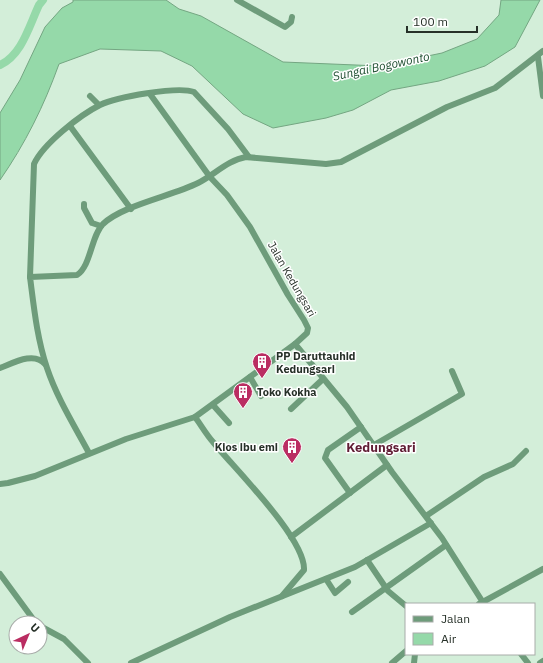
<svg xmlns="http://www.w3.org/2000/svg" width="543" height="663" viewBox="0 0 543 663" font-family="'IBM Plex Sans',sans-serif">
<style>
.water{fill:#95d9a9;stroke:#74a682}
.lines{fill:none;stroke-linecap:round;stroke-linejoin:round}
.river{stroke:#95d9a9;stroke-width:8}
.minor{stroke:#6e9c7b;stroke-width:6}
.labels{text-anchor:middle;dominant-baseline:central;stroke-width:3;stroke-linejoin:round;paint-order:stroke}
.street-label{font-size:11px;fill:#263028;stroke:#fff}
.poi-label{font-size:11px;font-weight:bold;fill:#263028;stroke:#fff;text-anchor:start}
.water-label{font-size:12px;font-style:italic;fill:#1c4d2e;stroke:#fff}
.quarter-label{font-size:13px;font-weight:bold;fill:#601d34;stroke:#fff}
</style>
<rect width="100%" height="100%" fill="#d3eed9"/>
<path class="water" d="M73,0h93l13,9 22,7 82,46 97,4 62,-13 35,-14 22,-24 2,-15h39l-25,47 -30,19 -46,15 -48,9 -38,20 -27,8 -53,10 -30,-14 -51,-48 -31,-15 -61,-2 -41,15c-15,42 -34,80 -59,116v-67l20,-33 25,-53 17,-19 11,-6z"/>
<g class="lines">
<path class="river" d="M0,65c22,-10 29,-39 39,-60l4,-5"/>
<g class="minor">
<polyline points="237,0 285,27 291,22 292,17"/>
<polyline points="538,57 543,96"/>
<polyline points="150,94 210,177 227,195 250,227 288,295 304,320 308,328 307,333 295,344 347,407 392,472 442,538 484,604"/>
<polyline points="90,96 99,105"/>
<polyline points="70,126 131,209"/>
<polyline points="84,204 84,208 92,223 101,226"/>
<path d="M30,277l4,-113c9,-20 46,-49 66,-59 16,-8 78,-19 94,-13l34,37 21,28"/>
<path d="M0,368c13,-5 34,-17 45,-4"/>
<polyline points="250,377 261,396"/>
<polyline points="213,405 229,423"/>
<polyline points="291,409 323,379"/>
<path d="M195,417c6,8 11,17 18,25 21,26 93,97 91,128l-22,26"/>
<polyline points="374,445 462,394 452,371"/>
<path d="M89,453c-15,-28 -32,-55 -42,-85 -10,-30 -13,-60 -17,-91l47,-2c14,-9 14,-39 26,-51 20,-19 69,-28 95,-41 16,-8 30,-23 48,-26l80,7 15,-2 106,-55 48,-19 48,-37"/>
<polyline points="0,484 8,483 35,476 126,439 195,417 295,344"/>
<polyline points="350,493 325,458 328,450 361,427"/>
<polyline points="426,516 484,477 513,464 526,451"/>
<polyline points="291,537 387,465"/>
<polyline points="367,560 388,591 406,606"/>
<polyline points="0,574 36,623"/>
<polyline points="326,579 335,593 348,582"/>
<polyline points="479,604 543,569"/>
<polyline points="352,612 446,545"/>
<polyline points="40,626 64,639 88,663"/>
<polyline points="521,654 528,663"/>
<polyline points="131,663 230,617 355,567 431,523"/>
<polyline points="392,663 406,651"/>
<polyline points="414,663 415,654"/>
<polyline points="540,663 543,661"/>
</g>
</g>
<defs>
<g id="building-pin" transform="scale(1)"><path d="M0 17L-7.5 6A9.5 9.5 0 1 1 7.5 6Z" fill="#ba2d62" stroke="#fff"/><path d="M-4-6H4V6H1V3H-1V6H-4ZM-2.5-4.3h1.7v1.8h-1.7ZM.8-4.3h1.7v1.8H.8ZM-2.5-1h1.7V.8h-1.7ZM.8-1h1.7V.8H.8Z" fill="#fff"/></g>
</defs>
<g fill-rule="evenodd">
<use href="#building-pin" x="262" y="362"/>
<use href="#building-pin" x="243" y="392"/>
<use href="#building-pin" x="292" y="447"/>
</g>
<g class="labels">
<g class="street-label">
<text transform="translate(292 279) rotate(60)">Jalan Kedungsari</text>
</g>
<g class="poi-label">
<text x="276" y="356">PP Daruttauhid<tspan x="276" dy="13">Kedungsari</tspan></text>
<text x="257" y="392">Toko Kokha</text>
<text x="278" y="447" text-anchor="end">Kios ibu emi</text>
</g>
<g class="water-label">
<text transform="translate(381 66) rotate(-12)">Sungai Bogowonto</text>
</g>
<g class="quarter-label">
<text x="381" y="447">Kedungsari</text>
</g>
</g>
<rect x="405" y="603" width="130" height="52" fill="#ffffff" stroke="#a8aca9"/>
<rect x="413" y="616" width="20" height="6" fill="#6e9c7b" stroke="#a8aca9"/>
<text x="441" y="623" font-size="12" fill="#263028">Jalan</text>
<rect x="413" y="633" width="20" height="12" fill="#95d9a9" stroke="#a8aca9"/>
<text x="441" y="643" font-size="12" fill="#263028">Air</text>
<g transform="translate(28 635) rotate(44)"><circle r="19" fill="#ffffff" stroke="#a8aca9"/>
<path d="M0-3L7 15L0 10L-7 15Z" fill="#ba2d62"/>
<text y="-6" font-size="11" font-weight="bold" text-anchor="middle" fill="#263028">U</text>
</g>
<path d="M407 26v6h70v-6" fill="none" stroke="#263028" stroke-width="2"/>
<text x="413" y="26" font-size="12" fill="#263028" stroke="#ffffff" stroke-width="3" paint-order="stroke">100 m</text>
</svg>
